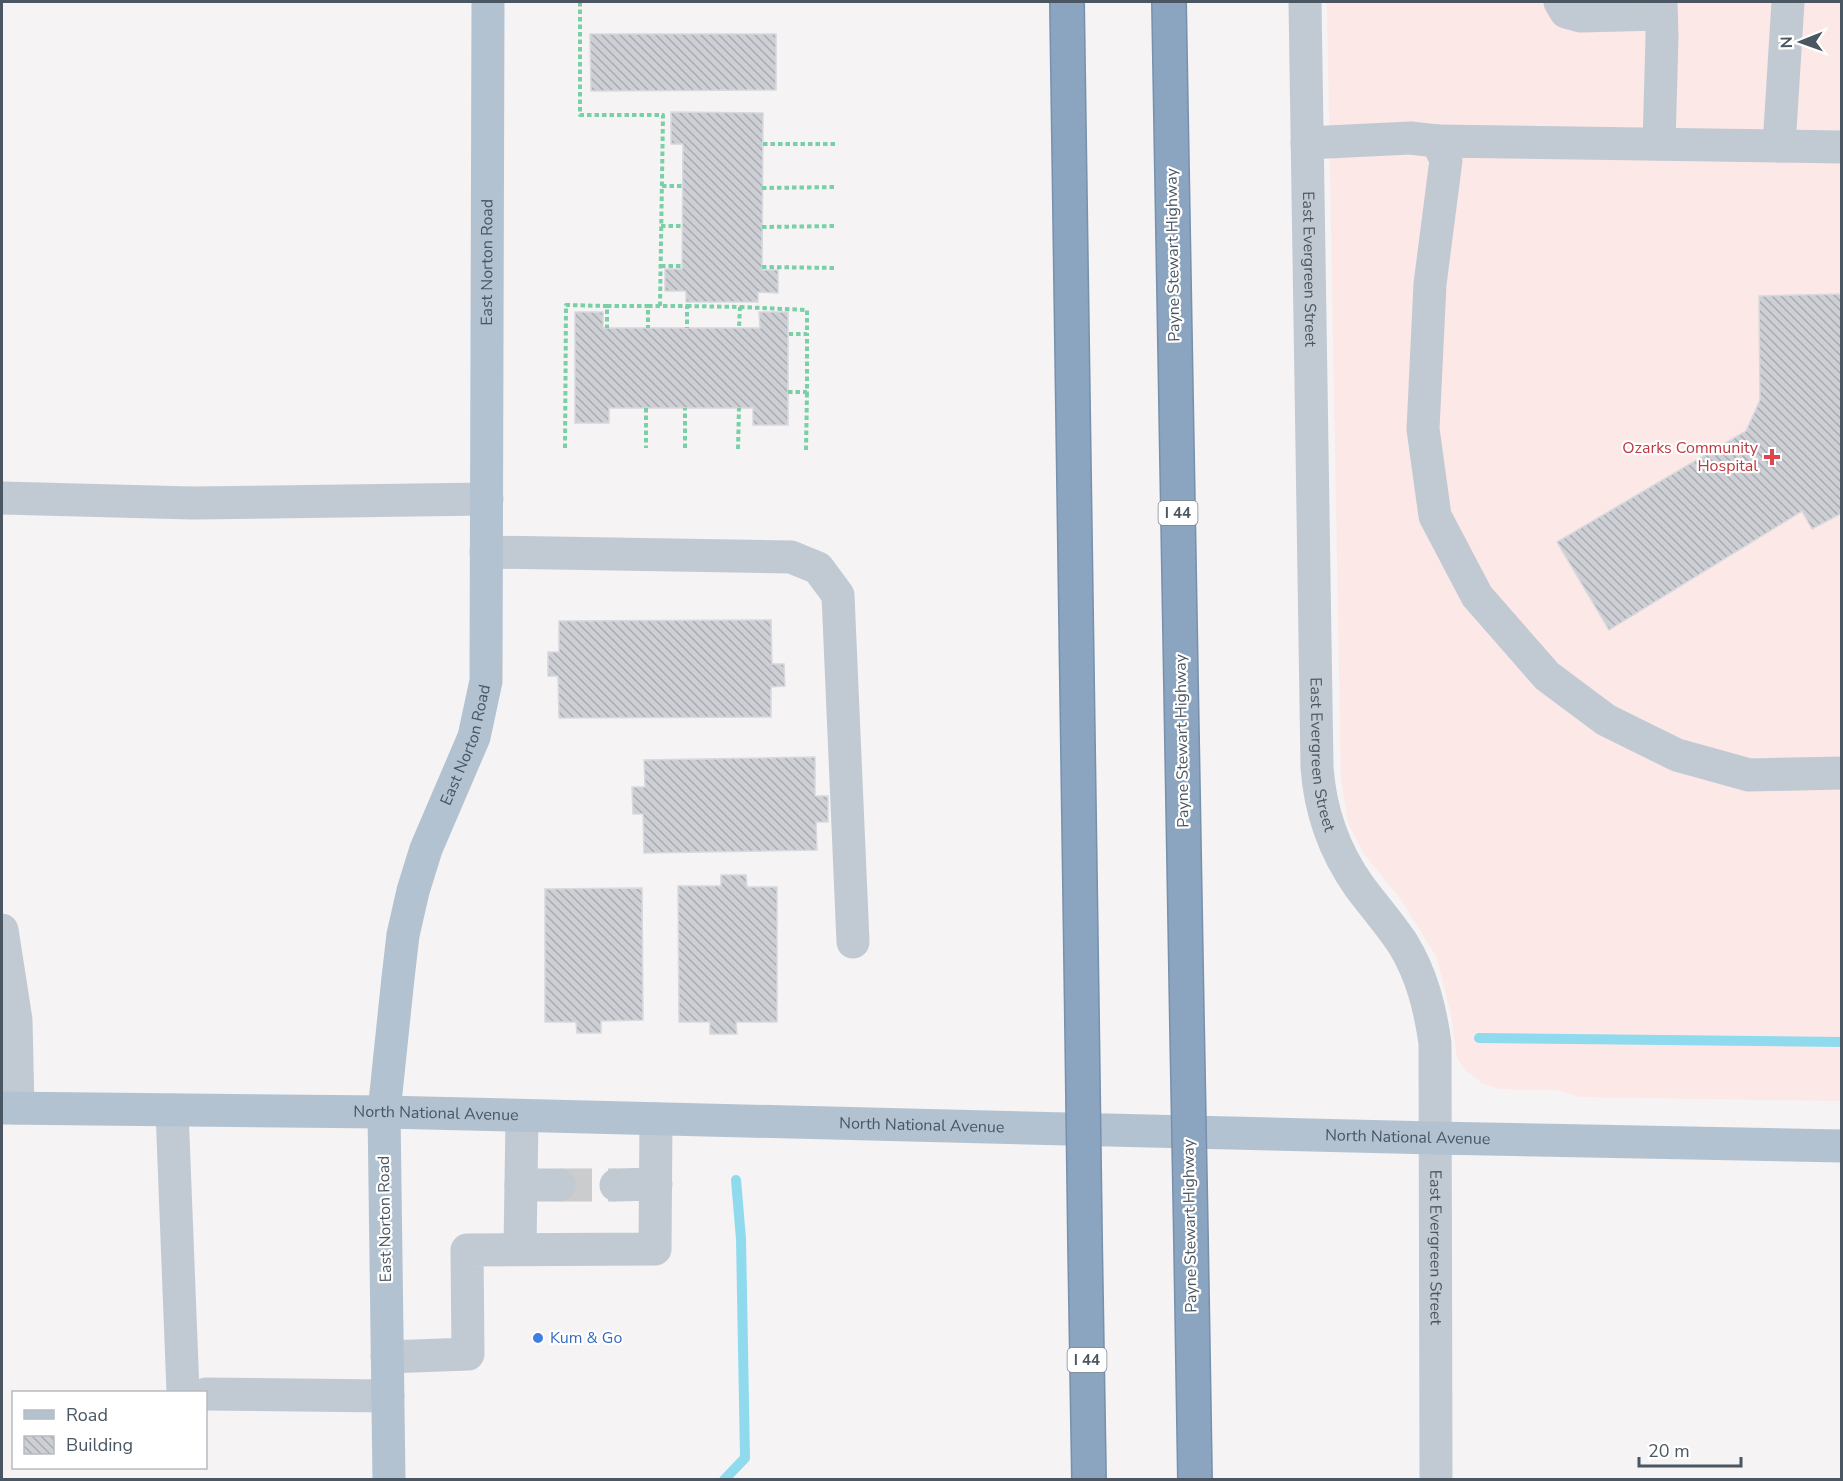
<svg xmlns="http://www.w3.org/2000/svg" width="1843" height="1481" viewBox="0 0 1843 1481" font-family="'Nunito Sans',sans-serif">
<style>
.medical{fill:#fce8e6}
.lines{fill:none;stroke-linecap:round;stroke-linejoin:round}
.stream{stroke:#90daee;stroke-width:10}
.building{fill:url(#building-back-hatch);stroke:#d7d9de;stroke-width:1.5}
.minor-tunnel{stroke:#caccce;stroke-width:33;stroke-dasharray:33 16;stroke-linecap:butt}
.highway-casing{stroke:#7690ad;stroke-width:36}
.path{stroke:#7ad0a6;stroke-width:4;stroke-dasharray:4.5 3;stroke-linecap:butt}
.minor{stroke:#c1cad2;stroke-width:33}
.major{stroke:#b3c2d1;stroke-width:33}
.highway{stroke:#8ba5c1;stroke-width:33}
.highway-bridge-casing{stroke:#7690ad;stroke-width:36;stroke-linecap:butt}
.highway-bridge{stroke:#8ba5c1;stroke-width:33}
.health-dot{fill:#e0444e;stroke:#fff;stroke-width:2}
.shop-dot{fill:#3f7fe0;stroke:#fff;stroke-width:2}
.labels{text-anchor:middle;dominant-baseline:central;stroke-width:4.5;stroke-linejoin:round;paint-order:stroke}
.shield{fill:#fff;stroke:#808990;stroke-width:1.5}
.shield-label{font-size:15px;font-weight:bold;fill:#4a5661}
.street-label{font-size:16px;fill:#4a5661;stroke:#fff}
.health-label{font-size:16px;fill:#be3a42;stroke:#fff;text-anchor:end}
.shop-label{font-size:16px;fill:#366cbe;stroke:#fff;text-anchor:start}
</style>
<defs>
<pattern id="building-back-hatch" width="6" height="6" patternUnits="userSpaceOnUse" patternTransform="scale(1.5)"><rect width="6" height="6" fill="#cdcfd5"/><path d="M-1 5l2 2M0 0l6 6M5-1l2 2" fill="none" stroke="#a8abb0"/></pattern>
</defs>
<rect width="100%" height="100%" fill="#f5f3f3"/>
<polygon class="medical" points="1327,2 1841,2 1841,1101 1580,1097 1556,1090 1499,1089 1482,1083 1467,1072 1457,1058 1451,1014 1437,958 1402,901 1364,854 1348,823 1341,778"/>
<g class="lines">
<g class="stream">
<polyline points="1479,1038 1842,1042"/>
<polyline points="724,1480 745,1458 741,1239 736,1180"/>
</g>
</g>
<g class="building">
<polygon points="590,34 776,34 776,90 591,91"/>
<polygon points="671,112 763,113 762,270 778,270 778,293 758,292 758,302 686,302 686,291 665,291 665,269 682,269 683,144 671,144"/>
<polygon points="1842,294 1842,513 1812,529 1802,511 1609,630 1557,542 1746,431 1760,400 1759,296"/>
<polygon points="575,312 603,312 603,328 760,328 759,312 788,312 788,425 753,425 753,408 609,408 609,423 575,423"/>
<polygon points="771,620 772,664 784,664 785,686 771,687 771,717 559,718 558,676 548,676 548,652 559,652 559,621"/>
<polygon points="815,757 815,796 828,796 828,822 816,822 817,850 644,853 643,814 633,814 632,787 645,787 644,760"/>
<polygon points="721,875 746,875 747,887 777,887 777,1022 736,1022 737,1034 710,1034 710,1022 679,1022 678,886 721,886"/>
<polygon points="642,888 643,1020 601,1021 601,1033 577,1033 576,1022 545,1022 545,889"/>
</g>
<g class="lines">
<polyline class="minor-tunnel" points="559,1185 616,1185"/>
<g class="highway-casing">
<g id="highway">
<polyline points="1067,2 1082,1020"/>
<polyline points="1169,2 1187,1024"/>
<polyline points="1085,1240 1089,1480"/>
<polyline points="1191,1240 1195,1480"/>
</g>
</g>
<g class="path">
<polyline points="580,2 580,115 663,115 660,306"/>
<polyline points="763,144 837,144"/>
<polyline points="662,186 683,186"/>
<polyline points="762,188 837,187"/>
<polyline points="661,226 683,226"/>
<polyline points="762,227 837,226"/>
<polyline points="661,266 682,266"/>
<polyline points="762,267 837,268"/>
<polyline points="607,306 648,306 648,328"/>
<polyline points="648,306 687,306 687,328"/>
<polyline points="687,306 740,307 739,328"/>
<polyline points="740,307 807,310 807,334 789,334"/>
<polyline points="788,392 807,392 807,334"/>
<polyline points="646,408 646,448"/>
<polyline points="565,448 566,305 607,306 607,328"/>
<polyline points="685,448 685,408"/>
<polyline points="738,449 739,408"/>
<polyline points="806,450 807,392"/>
</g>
<g class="minor">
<path id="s1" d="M1305,2l12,765c3,44 16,82 42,119 14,19 31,38 44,58 19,31 27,64 32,99l1,437"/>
<polyline points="1560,2 1566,12 1581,16 1661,14"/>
<polyline points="1437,141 1842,147"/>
<polyline points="1307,143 1410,138 1437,141 1446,160 1430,284 1423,429 1435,516 1477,596 1547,676 1606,720 1677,755 1749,775 1842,773"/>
<polyline points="1659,144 1662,37 1661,2"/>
<polyline points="1779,146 1788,2"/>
<polyline points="2,498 192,503 487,499"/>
<polyline points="486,552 791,557 818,568 838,595 853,942"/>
<polyline points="2,930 16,1020 18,1108"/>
<polyline points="172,1110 183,1392"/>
<polyline points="521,1185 559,1185"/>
<polyline points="616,1185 656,1184"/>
<polyline points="520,1249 522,1116"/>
<polyline points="387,1357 468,1354 467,1250 655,1249 656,1119"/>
<polyline points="206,1394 388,1396"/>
</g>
<g class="major">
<path id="s2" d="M2,1108l382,4 1050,26 408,8"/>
<path id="s3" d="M389,1480l-5,-368 14,-134 5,-43 10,-44 13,-42 48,-112 12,-56 2,-679"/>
</g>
<use href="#highway" class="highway"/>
<g class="highway-bridge-casing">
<g id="highway-bridge">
<polyline points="1082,1020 1085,1240"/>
<polyline points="1187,1024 1191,1240"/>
</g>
</g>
<use href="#highway-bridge" class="highway-bridge"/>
</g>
<path class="health-dot" d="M1769 448h6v6h6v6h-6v6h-6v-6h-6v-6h6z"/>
<circle class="shop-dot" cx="538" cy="1338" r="6"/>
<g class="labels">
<g class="shield">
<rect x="1158.5" y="501" width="39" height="24" rx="4.5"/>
<rect x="1067.5" y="1348" width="39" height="24" rx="4.5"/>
</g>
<g class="shield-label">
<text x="1178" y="513">I 44</text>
<text x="1087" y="1360">I 44</text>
</g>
<g class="street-label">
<text transform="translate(1173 255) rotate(-91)">Payne Stewart Highway</text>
<text stroke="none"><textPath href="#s3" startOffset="1233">East Norton Road</textPath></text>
<text stroke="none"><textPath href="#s1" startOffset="267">East Evergreen Street</textPath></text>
<text transform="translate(1182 741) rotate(-91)">Payne Stewart Highway</text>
<text stroke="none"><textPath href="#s3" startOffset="747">East Norton Road</textPath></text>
<text stroke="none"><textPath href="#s1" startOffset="753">East Evergreen Street</textPath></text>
<text stroke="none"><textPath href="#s2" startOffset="434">North National Avenue</textPath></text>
<text stroke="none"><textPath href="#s2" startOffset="920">North National Avenue</textPath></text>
<text stroke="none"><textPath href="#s2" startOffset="1406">North National Avenue</textPath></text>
<text transform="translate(385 1219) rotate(-91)">East Norton Road</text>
<text transform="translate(1190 1226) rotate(-91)">Payne Stewart Highway</text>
<text stroke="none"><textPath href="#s1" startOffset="1275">East Evergreen Street</textPath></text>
</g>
<g class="health-label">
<text x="1758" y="448">Ozarks Community<tspan x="1758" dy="18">Hospital</tspan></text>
</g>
<g class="shop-label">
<text x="550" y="1338">Kum &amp; Go</text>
</g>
</g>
<rect width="1843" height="1481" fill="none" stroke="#4a5661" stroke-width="6"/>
<rect x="12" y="1391" width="195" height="78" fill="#ffffff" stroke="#b7bbc0" stroke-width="1.5"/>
<rect x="24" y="1410" width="30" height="9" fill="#b3c2d1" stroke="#b7bbc0" stroke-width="1.5"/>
<text x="66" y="1421" font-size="18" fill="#4a5661">Road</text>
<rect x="24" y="1436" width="30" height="18" fill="url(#building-back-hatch)" stroke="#b7bbc0" stroke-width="1.5"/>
<text x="66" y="1451" font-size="18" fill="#4a5661">Building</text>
<g transform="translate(1801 42) rotate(269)" stroke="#ffffff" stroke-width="4.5" paint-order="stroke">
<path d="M0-4.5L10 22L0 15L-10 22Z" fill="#4a5661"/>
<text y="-9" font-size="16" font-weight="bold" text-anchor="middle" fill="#4a5661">N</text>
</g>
<path d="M1639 1457v9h102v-9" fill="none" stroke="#4a5661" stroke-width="3"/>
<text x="1648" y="1457" font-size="18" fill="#4a5661" stroke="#ffffff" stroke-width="4.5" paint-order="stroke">20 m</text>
</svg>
